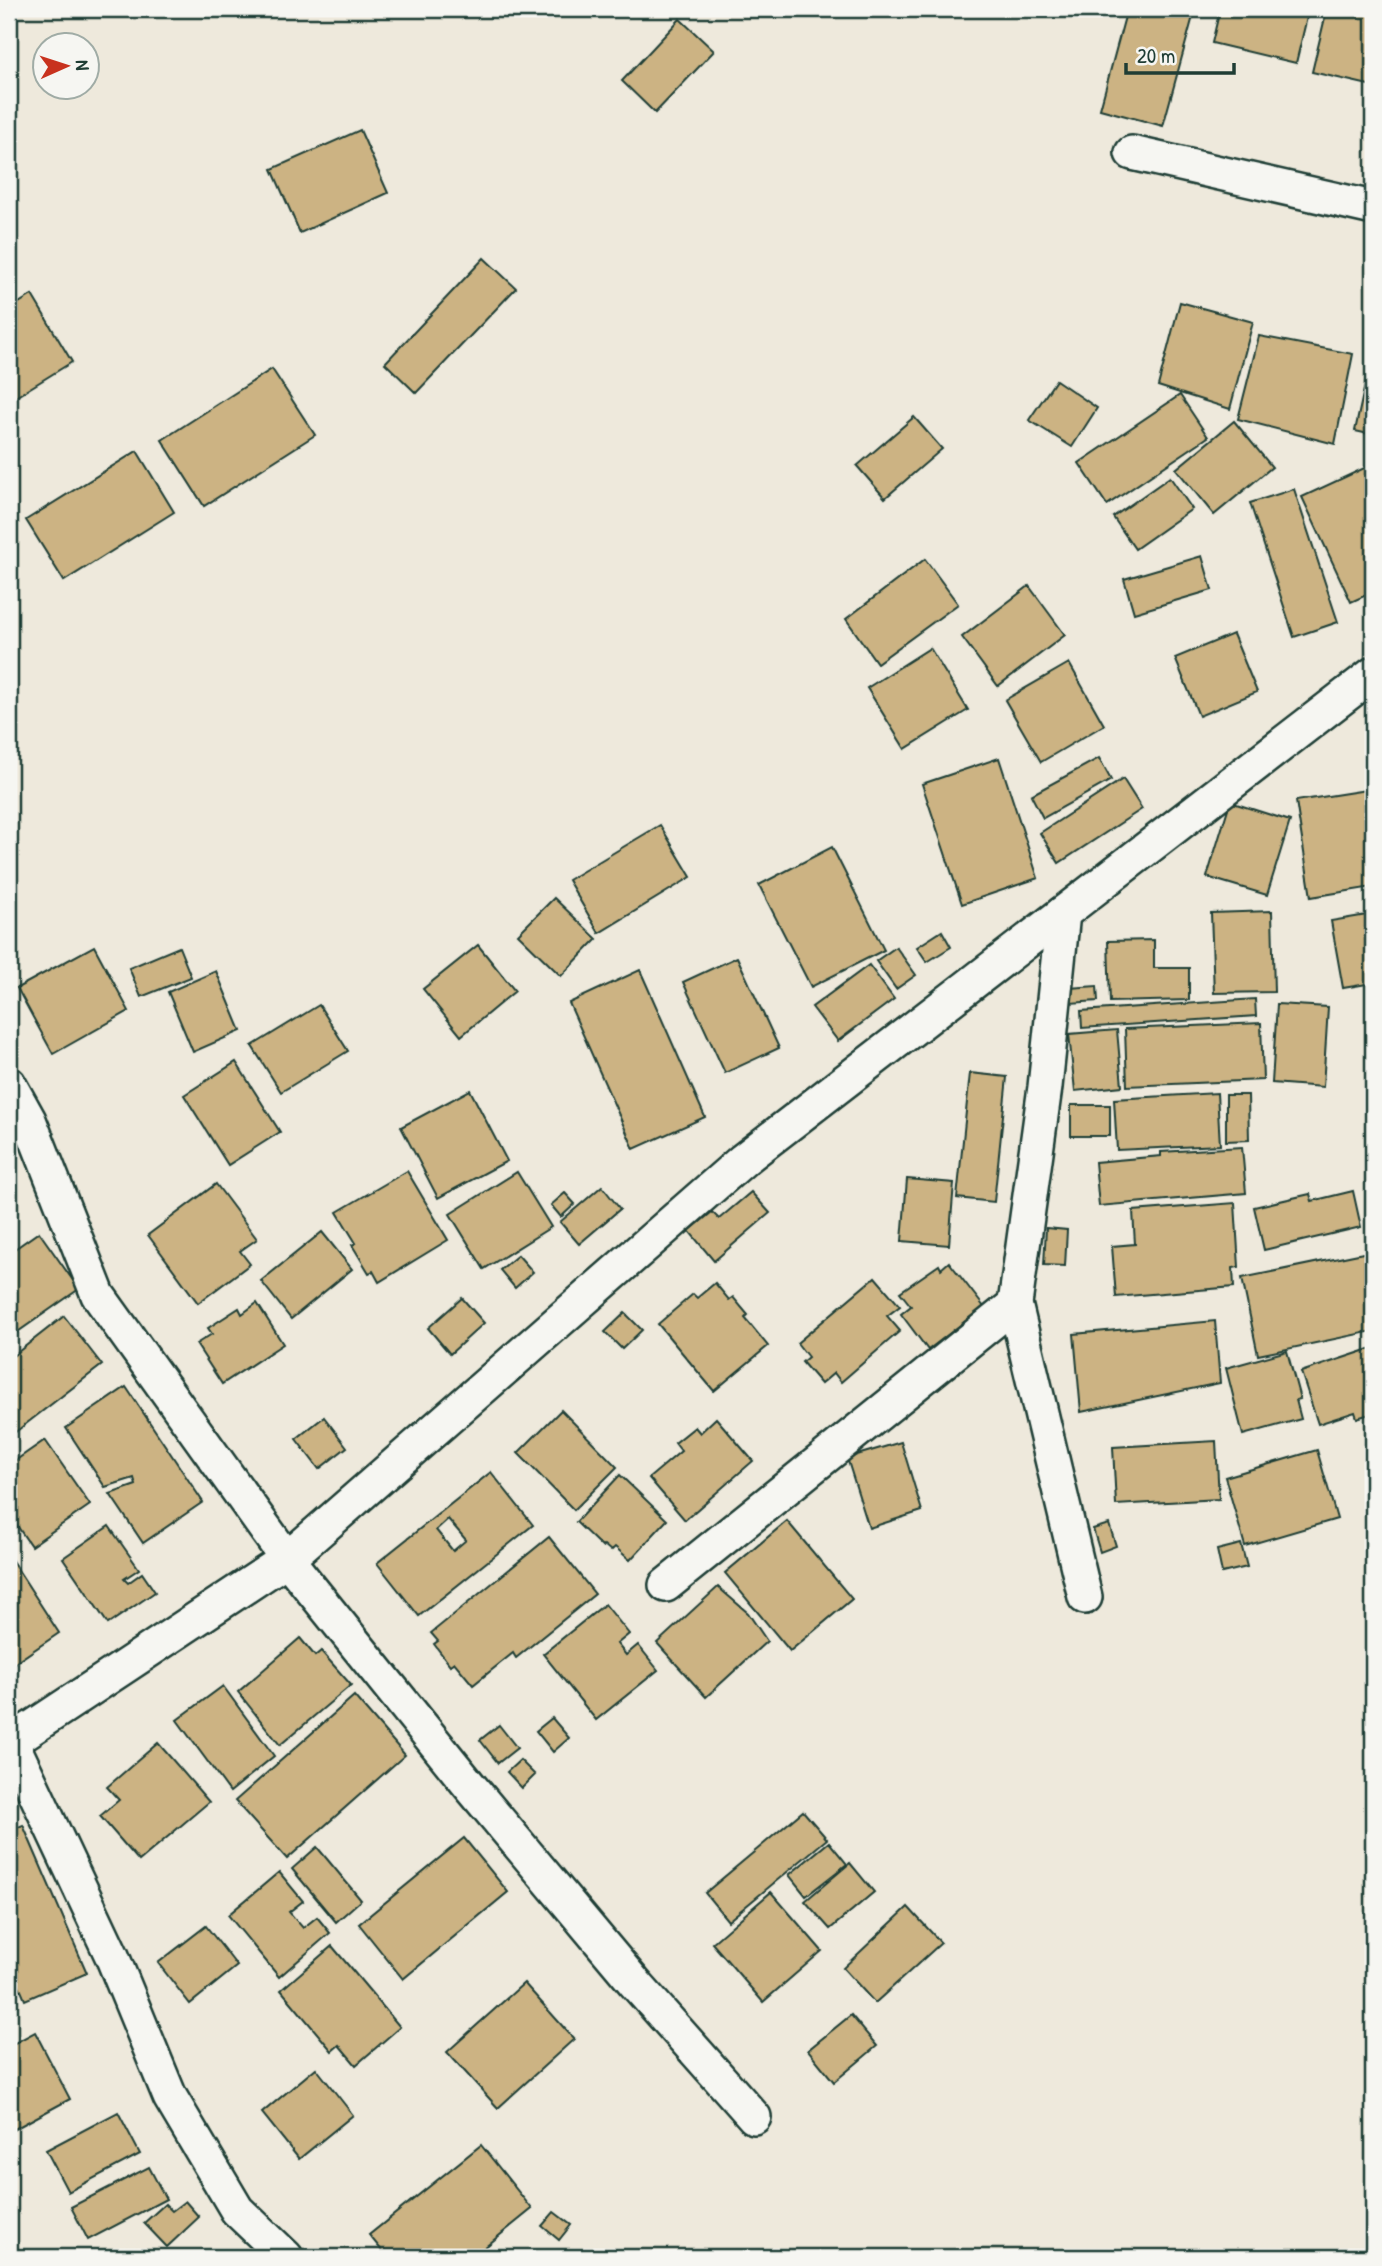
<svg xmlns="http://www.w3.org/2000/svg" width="1382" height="2266" viewBox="0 0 1382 2266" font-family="'Patrick Hand',sans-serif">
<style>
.building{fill:#ccb383;stroke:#1f3d34;stroke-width:2;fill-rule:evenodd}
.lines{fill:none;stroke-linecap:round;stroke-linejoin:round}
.street-casing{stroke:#1f3d34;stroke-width:38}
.street{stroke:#f6f6f2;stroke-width:33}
</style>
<rect width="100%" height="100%" fill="#eee9dc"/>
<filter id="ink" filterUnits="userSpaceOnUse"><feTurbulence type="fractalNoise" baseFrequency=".0143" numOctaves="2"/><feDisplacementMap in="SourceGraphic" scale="14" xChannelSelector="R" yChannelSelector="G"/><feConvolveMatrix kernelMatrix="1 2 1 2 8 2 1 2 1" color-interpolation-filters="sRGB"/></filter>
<g filter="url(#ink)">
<g class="building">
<polygon points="1127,9 1195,9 1163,126 1100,109"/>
<polygon points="1220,9 1309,9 1296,63 1212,43"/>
<polygon points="1327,9 1373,9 1373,86 1312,72"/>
<polygon points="680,19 714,51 655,113 622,81"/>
<polygon points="360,130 388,193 300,233 272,169"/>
<polygon points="484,258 516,288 416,393 385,363"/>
<polygon points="32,295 72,362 9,401 9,309"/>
<polygon points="1180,302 1253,322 1230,409 1158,386"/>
<polygon points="1259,336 1353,354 1335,444 1238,419"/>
<polygon points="1373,348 1373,435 1355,431"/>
<polygon points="272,369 315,435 204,506 162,440"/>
<polygon points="1056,380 1097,408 1072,447 1029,420"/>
<polygon points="1180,395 1208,437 1107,505 1079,463"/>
<polygon points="914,417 942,449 885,498 857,466"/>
<polygon points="1234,421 1272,467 1214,515 1176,469"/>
<polygon points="137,451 174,512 64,581 26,520"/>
<polygon points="1373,464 1373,592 1351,602 1302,497"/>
<polygon points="1170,477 1192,509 1135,549 1113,517"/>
<polygon points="1294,489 1338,622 1294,637 1250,503"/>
<polygon points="1202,556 1212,590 1134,613 1124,579"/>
<polygon points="925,559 958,604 877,663 846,619"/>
<polygon points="1029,586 1065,635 998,686 962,637"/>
<polygon points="1233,634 1257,692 1199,716 1175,658"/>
<polygon points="930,648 968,710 905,749 867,688"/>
<polygon points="1069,663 1104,725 1041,762 1005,700"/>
<polygon points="999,758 1038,878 962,904 922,784"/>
<polygon points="1099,758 1111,780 1043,818 1031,795"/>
<polygon points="1123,779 1142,809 1059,863 1040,833"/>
<polygon points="1373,789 1373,887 1311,897 1296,801"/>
<polygon points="1230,802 1290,821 1267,895 1207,877"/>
<polygon points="660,825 691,877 599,933 568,880"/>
<polygon points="832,847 884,950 811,987 759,885"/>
<polygon points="554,898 597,939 561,976 518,934"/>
<polygon points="1272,911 1274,992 1214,993 1211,913"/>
<polygon points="1373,914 1373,983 1343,988 1331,921"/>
<polygon points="942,931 951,947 927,962 917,947"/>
<polygon points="1154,940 1154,968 1189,968 1189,1000 1110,1002 1108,941"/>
<polygon points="478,945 515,991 461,1036 423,989"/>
<polygon points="94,946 129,1011 53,1054 17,988"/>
<polygon points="179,947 191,977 141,997 129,968"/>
<polygon points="896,947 916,975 896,989 876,961"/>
<polygon points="737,957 779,1048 725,1073 683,982"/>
<polygon points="869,965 894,999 838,1041 812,1007"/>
<polygon points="640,970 705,1117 634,1149 569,1003"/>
<polygon points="216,971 241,1031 193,1052 168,992"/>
<polygon points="1097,986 1098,1001 1070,1003 1069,988"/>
<polygon points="1255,999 1256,1016 1082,1028 1081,1011"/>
<polygon points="1277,1004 1328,1007 1323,1087 1272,1083"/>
<polygon points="319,1005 348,1051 281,1092 252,1046"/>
<polygon points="1261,1023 1263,1080 1127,1086 1125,1029"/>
<polygon points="1117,1030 1122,1086 1075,1091 1069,1034"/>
<polygon points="236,1062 280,1132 228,1165 184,1095"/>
<polygon points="970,1073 1007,1077 994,1202 957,1198"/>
<polygon points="470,1090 507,1161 438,1198 401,1127"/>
<polygon points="1217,1093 1220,1145 1117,1150 1114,1099"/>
<polygon points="1226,1095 1248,1095 1249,1140 1226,1141"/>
<rect x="1071" y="1105" width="39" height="31"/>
<polygon points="1242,1147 1246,1193 1099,1206 1095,1162 1161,1156 1161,1152"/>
<polygon points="407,1171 448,1240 379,1282 373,1271 369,1273 352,1245 356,1243 337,1212"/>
<polygon points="517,1172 551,1227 484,1269 450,1214"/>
<polygon points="907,1179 954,1183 949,1245 902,1241"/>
<polygon points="216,1184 257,1239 240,1251 250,1264 198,1303 148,1235"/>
<polygon points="602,1186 620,1209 579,1244 560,1222"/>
<polygon points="1353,1191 1361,1227 1264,1250 1254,1207 1310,1194 1312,1201"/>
<polygon points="751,1192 770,1213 714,1261 689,1231 712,1212 719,1219"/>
<polygon points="565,1193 575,1204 561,1217 551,1205"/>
<polygon points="1235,1203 1239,1267 1233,1268 1234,1287 1116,1297 1112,1246 1135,1244 1133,1211"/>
<polygon points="1046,1228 1067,1230 1065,1266 1044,1265"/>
<polygon points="39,1232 79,1289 9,1338 9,1253"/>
<polygon points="322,1232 352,1269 291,1319 261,1281"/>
<polygon points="1373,1251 1373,1331 1258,1355 1242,1278"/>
<polygon points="518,1255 533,1272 515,1288 500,1270"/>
<polygon points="949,1262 984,1307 928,1350 901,1314 911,1306 900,1292 939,1265 941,1269"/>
<polygon points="875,1277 900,1306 887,1316 900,1331 841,1382 834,1373 821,1384 802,1362 808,1357 797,1343"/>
<polygon points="715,1283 729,1300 733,1297 748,1315 745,1318 768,1346 714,1391 658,1324 693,1294 697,1298"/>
<polygon points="462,1298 484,1323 450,1354 428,1328"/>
<polygon points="257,1303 283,1344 222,1384 196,1344 212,1334 208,1328 239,1308 242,1314"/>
<polygon points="625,1313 642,1330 622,1349 605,1332"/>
<polygon points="64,1316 102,1365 9,1437 9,1359"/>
<polygon points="1215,1321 1220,1383 1081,1412 1074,1334"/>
<polygon points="1373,1348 1373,1413 1357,1418 1355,1412 1318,1424 1301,1372"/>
<polygon points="1287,1351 1300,1399 1296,1400 1301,1419 1243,1435 1226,1368"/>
<polygon points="126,1387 203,1502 143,1543 110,1494 136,1485 134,1478 105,1487 66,1428"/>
<polygon points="561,1410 617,1467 574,1510 518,1453"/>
<polygon points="324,1417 347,1447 319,1469 296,1439"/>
<polygon points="716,1418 753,1461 685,1520 649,1478 681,1451 675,1443 695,1427 700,1433"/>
<polygon points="45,1440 90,1505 31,1546 9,1514 9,1465"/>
<polygon points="1216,1441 1219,1499 1116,1505 1113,1447"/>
<polygon points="901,1442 922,1511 869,1528 847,1458"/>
<polygon points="1317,1450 1337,1519 1245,1546 1225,1477"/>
<path d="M491,1472l42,53 -114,91 -42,-53zM448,1519l18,21 -13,11 -17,-21z"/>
<polygon points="620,1475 667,1520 630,1560 615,1547 611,1551 604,1545 602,1547 576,1522"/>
<polygon points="787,1521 852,1599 790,1651 725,1573"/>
<polygon points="1109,1524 1116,1546 1100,1552 1093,1529"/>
<polygon points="109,1526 139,1569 124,1579 128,1583 142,1573 155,1592 108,1624 63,1558"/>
<polygon points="549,1537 595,1594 516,1658 513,1653 473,1685 454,1662 450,1665 434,1644 438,1641 431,1633"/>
<polygon points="1241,1544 1247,1567 1222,1573 1217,1550"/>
<polygon points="9,1556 59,1633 9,1667"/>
<polygon points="718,1587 748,1613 767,1641 706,1697 657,1643"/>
<polygon points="605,1604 629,1634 617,1644 626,1655 638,1645 658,1670 596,1720 543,1654"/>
<polygon points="300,1638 315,1656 321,1651 351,1685 280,1745 238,1692"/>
<polygon points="223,1686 274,1756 230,1792 177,1720"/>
<polygon points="354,1696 405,1755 287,1859 235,1801"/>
<polygon points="552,1718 569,1738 553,1752 536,1731"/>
<polygon points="499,1725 517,1748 498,1763 480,1740"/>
<polygon points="158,1743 209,1802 139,1861 100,1816 119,1800 107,1787"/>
<polygon points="520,1760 535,1775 522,1788 507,1772"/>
<polygon points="803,1811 827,1839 728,1921 705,1893"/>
<polygon points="23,1825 87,1973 25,2000 9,1962 9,1831"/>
<polygon points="464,1838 508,1892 403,1979 359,1924"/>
<polygon points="829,1842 847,1864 806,1896 789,1875"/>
<polygon points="317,1847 361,1900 336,1922 292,1869"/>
<polygon points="850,1863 874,1892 830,1929 805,1901"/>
<polygon points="279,1872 303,1901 289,1912 303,1928 317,1917 330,1933 279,1977 228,1915"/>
<polygon points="771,1892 822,1951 763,2002 712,1943"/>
<polygon points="908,1907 941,1943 875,2003 843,1968"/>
<polygon points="206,1926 237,1966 190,2004 158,1963"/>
<polygon points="332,1946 400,2027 356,2065 339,2045 332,2051 281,1990"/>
<polygon points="524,1983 574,2039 498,2108 447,2052"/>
<polygon points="851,2015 877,2046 834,2082 808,2050"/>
<polygon points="35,2032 70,2099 9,2132 9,2046"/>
<polygon points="316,2068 353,2115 299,2159 262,2113"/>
<polygon points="118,2112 140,2154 68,2192 46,2150"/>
<polygon points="481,2145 532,2209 473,2257 387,2257 369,2235"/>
<polygon points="149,2167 166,2199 88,2240 71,2207"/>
<polygon points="185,2201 199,2217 167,2247 144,2223 165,2204 172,2211"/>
<polygon points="554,2212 571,2225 559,2240 542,2226"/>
</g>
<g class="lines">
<g class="street-casing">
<g id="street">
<polyline points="1132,153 1373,208"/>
<polyline points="1063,913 1045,1087 1015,1304 1085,1597"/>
<polyline points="9,1084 29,1120 98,1295 287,1559 469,1785 634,1982 754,2117"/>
<polyline points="666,1585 1015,1304"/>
<polyline points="11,1741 112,1956 170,2097 237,2210 286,2257"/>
<polyline points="9,1743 287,1559 743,1160 1373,674"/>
</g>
</g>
<use href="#street" class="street"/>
</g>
</g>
<rect width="1382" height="2266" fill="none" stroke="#f6f6f2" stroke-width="35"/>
<rect x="18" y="18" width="1347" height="2231" fill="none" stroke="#1f3d34" stroke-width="2.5" filter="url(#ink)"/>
<g transform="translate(66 66) rotate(87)"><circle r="33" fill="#f6f6f2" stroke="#a0aca6" stroke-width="2"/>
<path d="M0-5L12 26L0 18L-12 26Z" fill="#c8321e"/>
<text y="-10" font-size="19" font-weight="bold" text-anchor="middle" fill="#1f3d34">N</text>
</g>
<path d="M1126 63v10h108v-10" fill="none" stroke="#1f3d34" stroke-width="3.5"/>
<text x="1137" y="63" font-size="21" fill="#1f3d34" stroke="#f6f6f2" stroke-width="5" paint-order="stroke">20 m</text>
</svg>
